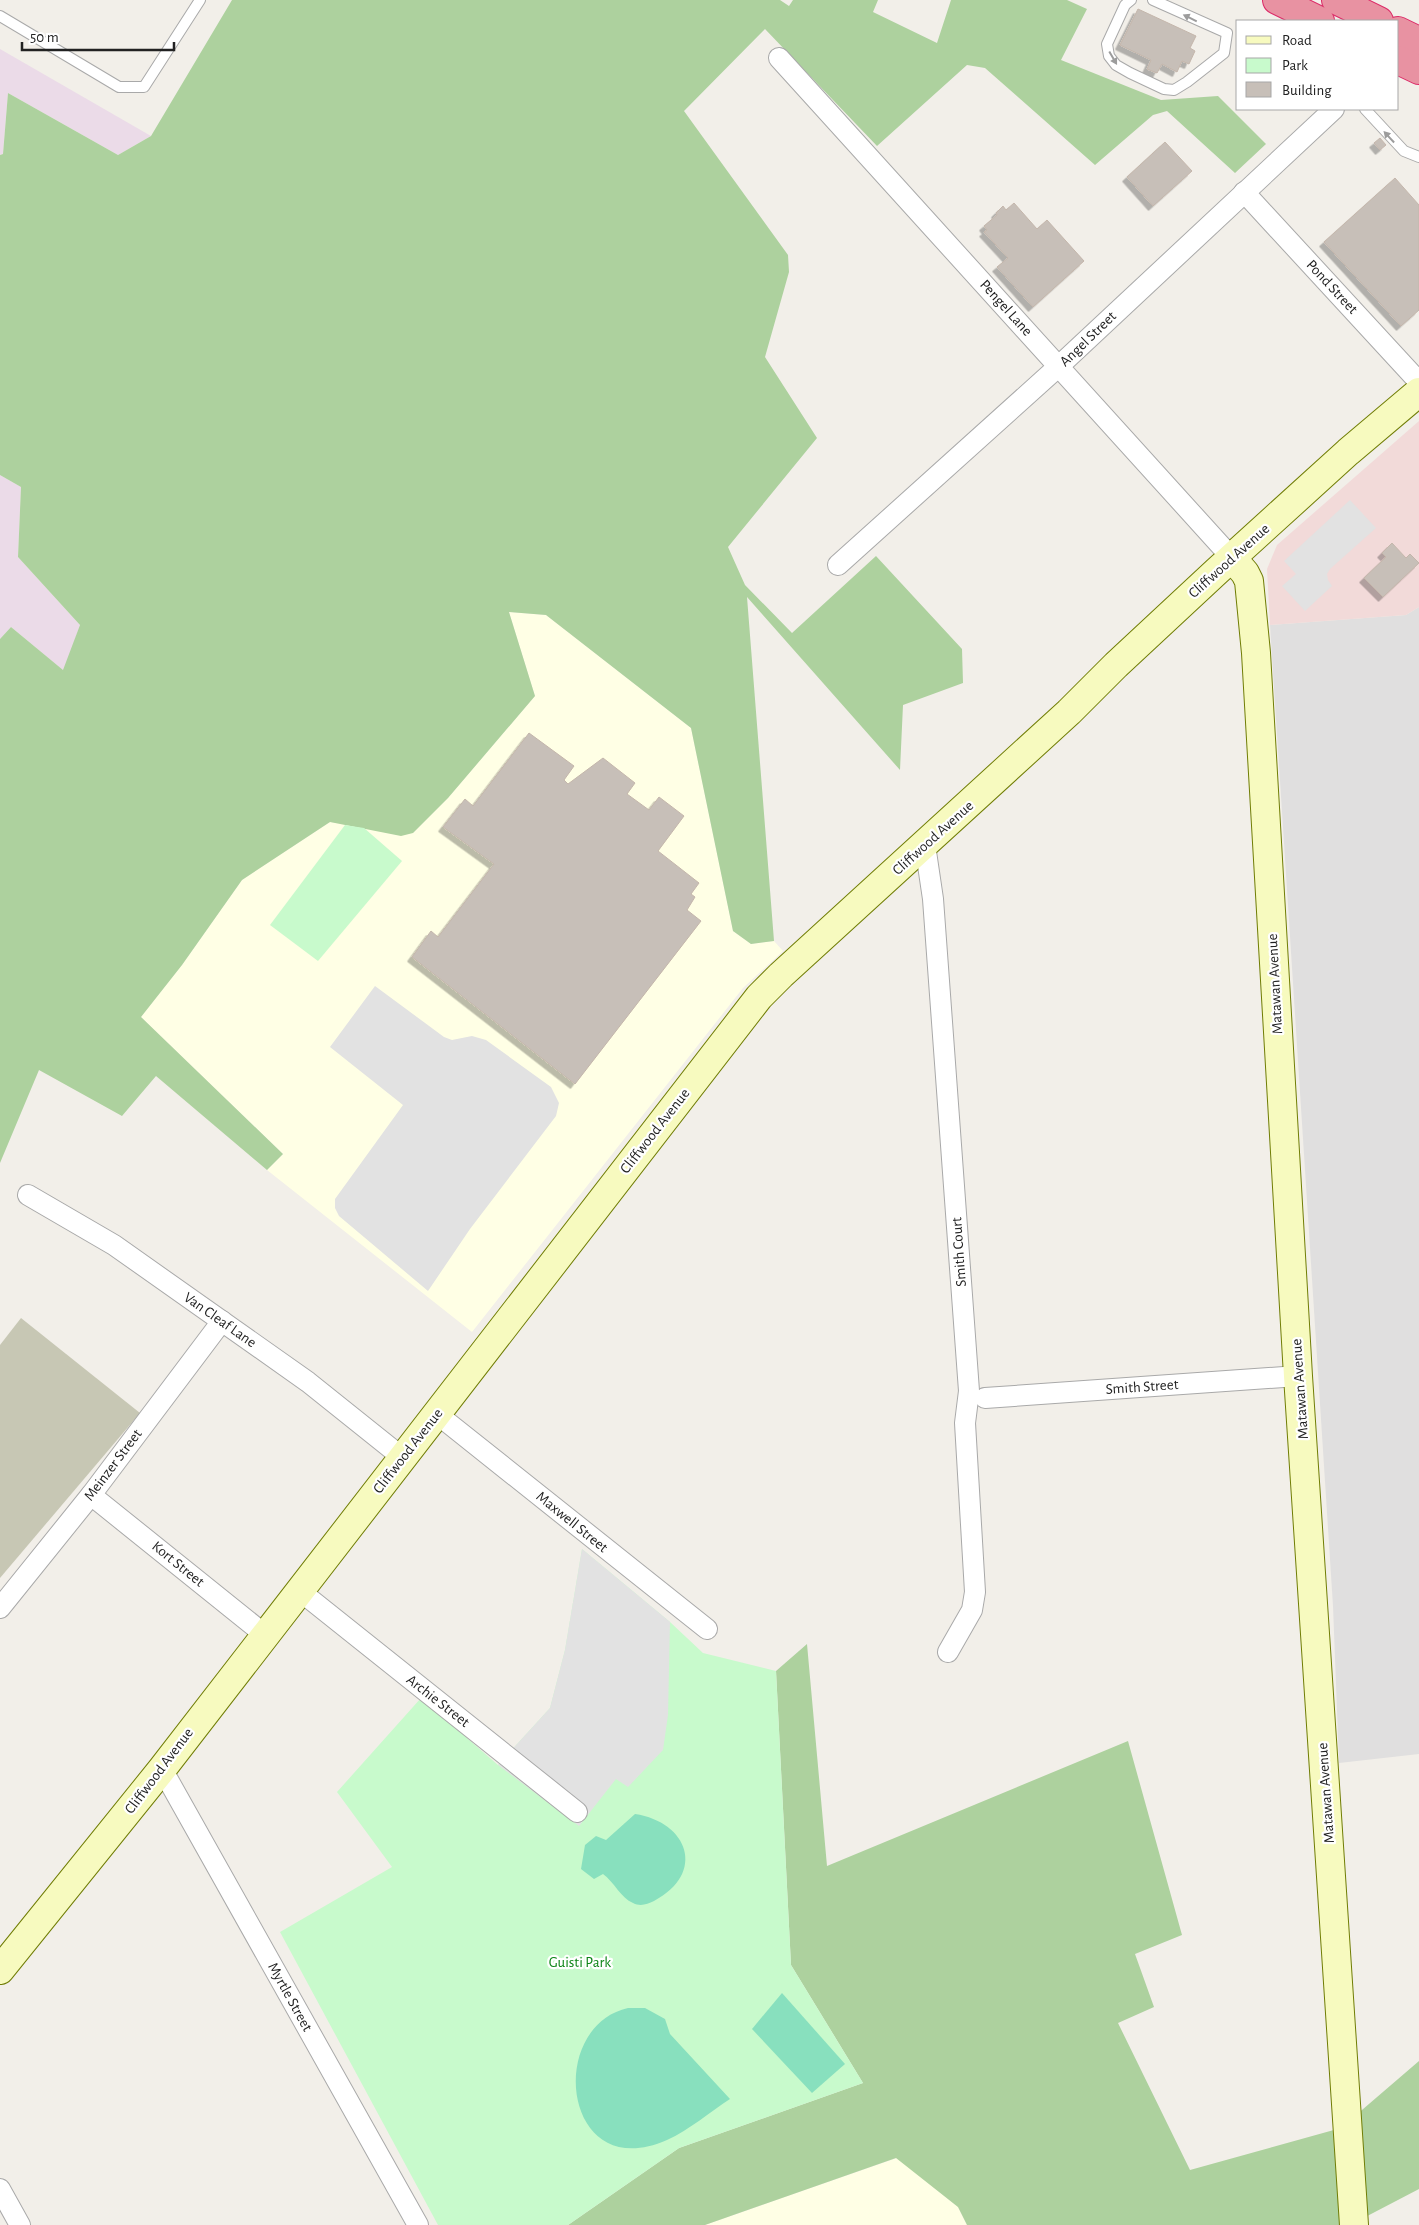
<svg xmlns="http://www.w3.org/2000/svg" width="1419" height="2225" viewBox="0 0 1419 2225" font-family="'Alegreya Sans',sans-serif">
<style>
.residential{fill:#e0dfdf}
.commercial{fill:#f2dad9}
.industrial{fill:#ebdbe8}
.education{fill:#ffffe5}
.construction{fill:#c7c7b4}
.forest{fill:#add19e}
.park{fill:#c8facc}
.pitch{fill:#88e0be}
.parking{fill:#e2e2e2}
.building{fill:#c7bfb8;stroke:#c4b6ab;filter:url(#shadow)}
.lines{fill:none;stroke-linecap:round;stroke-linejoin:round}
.lane-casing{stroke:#a9a9a9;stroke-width:12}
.street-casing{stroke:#a9a9a9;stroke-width:22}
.secondary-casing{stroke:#707d05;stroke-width:30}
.highway-casing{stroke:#dc2a67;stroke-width:30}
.lane{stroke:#fff;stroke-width:10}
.street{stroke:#fff;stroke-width:20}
.secondary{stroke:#f7fabf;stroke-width:28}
.highway{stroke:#e892a2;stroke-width:28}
.oneway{fill:#9c9c9c}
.labels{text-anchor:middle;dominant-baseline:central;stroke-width:4.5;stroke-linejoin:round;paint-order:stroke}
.street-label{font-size:15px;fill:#222;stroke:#fff}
.park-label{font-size:15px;fill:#0c8416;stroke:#fff}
</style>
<defs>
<filter id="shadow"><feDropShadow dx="-4.5" dy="4.5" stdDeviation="0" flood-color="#0004"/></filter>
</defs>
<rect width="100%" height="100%" fill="#f2efe9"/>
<polygon class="residential" points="1419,607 1419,1754 1339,1763 1333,1606 1270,625 1406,615"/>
<polygon class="commercial" points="1419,421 1419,607 1406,615 1270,625 1267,569 1277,545"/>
<g class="industrial">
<polygon points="0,49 151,136 118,155 8,93 3,154 0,155"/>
<polygon points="0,475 21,487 18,557 80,625 64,671 11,627 0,639"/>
</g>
<g class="education">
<polygon points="509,612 546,615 691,728 733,931 751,944 774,941 783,951 743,988 472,1332 267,1170 283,1154 141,1017 182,965 242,880 330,822 413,833 448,798 535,696"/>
<polygon points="897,2158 958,2207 967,2225 705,2225"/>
</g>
<polygon class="construction" points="21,1318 140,1413 0,1578 0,1345"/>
<g class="forest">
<polygon points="232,0 780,0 789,6 793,0 878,0 873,12 937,43 951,0 1067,0 1087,9 1061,60 1161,100 1218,96 1266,144 1235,173 1167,111 1153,115 1095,165 985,68 967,65 877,146 765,29 684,111 788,255 789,272 765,357 817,438 728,547 745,585 792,633 876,556 962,649 963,683 903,705 900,770 747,597 774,941 751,944 733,931 691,728 546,615 509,612 535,696 448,798 413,833 401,836 330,822 242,880 182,965 141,1017 283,1154 267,1170 156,1076 122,1116 39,1070 0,1163 0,639 11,627 63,670 80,625 18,557 21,487 0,475 0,155 3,154 8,93 118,155 151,136"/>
<polygon points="807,1644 827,1866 1128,1741 1182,1935 1135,1954 1154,2007 1118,2023 1190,2170 1341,2128 1419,2061 1419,2189 1350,2225 967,2225 958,2207 896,2158 705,2225 568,2225 679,2148 863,2083 791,1965 776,1671"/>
</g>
<g class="park">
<polygon points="345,825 364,828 402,861 318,961 270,925"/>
<polygon points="582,1549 670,1622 703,1653 776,1671 791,1965 863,2083 679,2148 568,2225 438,2225 280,1932 392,1867 337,1792 421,1698 498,1765 550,1708 565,1650"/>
</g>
<g class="pitch">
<path d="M635,1814c53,8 72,59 19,87 -7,3 -13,6 -21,2 -12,-5 -19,-21 -30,-29l-9,5 -13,-10 4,-24 11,-9 10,4z"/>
<polygon points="782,1993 845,2064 812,2093 752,2029"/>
<path d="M628,2008h17l20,11 5,15 60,65c-20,13 -41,31 -63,41 -104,46 -122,-113 -39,-132z"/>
</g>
<g class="parking">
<polygon points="1350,500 1376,528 1330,569 1327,574 1328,580 1332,586 1305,611 1282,586 1296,574 1284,561"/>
<polygon points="375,986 444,1037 452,1040 472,1036 486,1040 551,1087 559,1103 556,1116 470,1229 428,1291 339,1216 335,1208 335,1199 403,1105 330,1047"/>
<polygon points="582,1549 670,1622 668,1715 663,1750 628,1787 616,1779 579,1826 498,1765 550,1708 565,1650"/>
</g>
<g class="building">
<polygon points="1138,9 1196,36 1190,48 1195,51 1189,64 1182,61 1177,72 1162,64 1157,73 1147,69 1151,60 1120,45"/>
<polygon points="1380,138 1386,145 1380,150 1374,143"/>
<polygon points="1165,142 1192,171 1153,206 1127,177"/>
<polygon points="1395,178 1419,205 1419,310 1401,326 1324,242"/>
<polygon points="1014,203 1037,229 1047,220 1084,261 1033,307 997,267 1008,258 984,232 987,230 984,226 997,215 996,213 1003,206 1006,210"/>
<polygon points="1392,543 1406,558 1410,554 1419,563 1383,597 1364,578 1386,557 1382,553"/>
<polygon points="529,733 574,766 564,780 568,784 603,758 635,783 627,794 649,810 659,797 684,816 658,851 699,883 691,894 695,897 687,910 701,921 575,1084 412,957 431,931 438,937 494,864 443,827 465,799 473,806"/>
</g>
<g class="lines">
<g class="lane-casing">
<g id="lane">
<polyline points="1131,0 1125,5 1107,44 1109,56 1116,65 1130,73 1164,89 1174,90 1187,82 1224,53 1227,33 1153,0"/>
<polyline points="0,16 119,87 144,87 200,0"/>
<polyline points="1365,109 1404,151 1419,157"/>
</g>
</g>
<g class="street-casing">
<g id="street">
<polyline points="779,58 1232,558"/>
<polyline points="1244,192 1419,382"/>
<polyline points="838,565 1059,366 1334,109"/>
<polyline points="925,845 933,899 969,1391 965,1423 975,1592 972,1610 948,1652"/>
<polyline points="28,1195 114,1245 308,1382 403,1458"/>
<polyline points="985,1398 1298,1376"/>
<polyline points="437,1414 707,1629"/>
<polyline points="91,1495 264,1634"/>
<polyline points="300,1591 577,1812"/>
<polyline points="0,1608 91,1495 222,1321"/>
<polyline points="162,1769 418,2225"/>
<polyline points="0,2189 20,2225"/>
</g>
</g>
<g class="secondary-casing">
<g id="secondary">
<polyline points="1232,558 1245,573 1249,581 1256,653 1298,1376 1354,2225"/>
<polyline points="0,1970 162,1769 759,997 781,975 1069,712 1116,665 1217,571 1348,452 1419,392"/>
</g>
</g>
<g class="highway-casing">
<g id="highway">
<polyline points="1277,0 1320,21"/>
<polyline points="1336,0 1379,21"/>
<polyline points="1398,31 1419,41"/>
<polyline points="1398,60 1419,70"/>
</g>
</g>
<use href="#lane" class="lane"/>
<use href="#street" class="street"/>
<use href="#secondary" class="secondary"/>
<use href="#highway" class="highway"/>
</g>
<defs><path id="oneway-solid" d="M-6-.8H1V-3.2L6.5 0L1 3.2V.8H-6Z" transform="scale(1.25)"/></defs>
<g class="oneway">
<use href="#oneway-solid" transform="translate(1190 18) rotate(-154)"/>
<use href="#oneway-solid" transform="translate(1113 58) rotate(60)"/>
<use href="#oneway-solid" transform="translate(1389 137) rotate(-133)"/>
</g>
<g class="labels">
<g class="street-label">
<text transform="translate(1332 287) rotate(47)">Pond Street</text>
<text transform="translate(1006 308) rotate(48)">Pengel Lane</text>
<text transform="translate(1088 339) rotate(-44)">Angel Street</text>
<text transform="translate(1229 561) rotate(-42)">Cliffwood Avenue</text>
<text transform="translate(933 838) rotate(-42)">Cliffwood Avenue</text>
<text transform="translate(1275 984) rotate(-93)">Matawan Avenue</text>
<text transform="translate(655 1131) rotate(-52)">Cliffwood Avenue</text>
<text transform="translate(959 1252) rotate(-94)">Smith Court</text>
<text transform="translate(220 1320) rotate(35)">Van Cleaf Lane</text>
<text transform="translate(1142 1387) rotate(-4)">Smith Street</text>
<text transform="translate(1300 1389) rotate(-94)">Matawan Avenue</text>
<text transform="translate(408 1451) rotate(-52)">Cliffwood Avenue</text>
<text transform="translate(113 1465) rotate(-53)">Meinzer Street</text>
<text transform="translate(572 1522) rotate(39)">Maxwell Street</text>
<text transform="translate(178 1564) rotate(39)">Kort Street</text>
<text transform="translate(438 1701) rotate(38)">Archie Street</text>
<text transform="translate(159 1771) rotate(-53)">Cliffwood Avenue</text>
<text transform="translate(1326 1793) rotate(-94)">Matawan Avenue</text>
<text transform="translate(290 1997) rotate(61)">Myrtle Street</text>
</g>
<g class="park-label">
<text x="580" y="1962">Guisti Park</text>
</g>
</g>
<rect x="1236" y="20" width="162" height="90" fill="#ffffff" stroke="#a7a7a7"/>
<rect x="1246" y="36" width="25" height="8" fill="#f7fabf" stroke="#a7a7a7"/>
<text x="1282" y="45" font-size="15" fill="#222222">Road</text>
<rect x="1246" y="58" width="25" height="15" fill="#c8facc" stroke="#a7a7a7"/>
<text x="1282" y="70" font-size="15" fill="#222222">Park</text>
<rect x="1246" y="82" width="25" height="15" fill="#c7bfb8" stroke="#a7a7a7"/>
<text x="1282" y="95" font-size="15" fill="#222222">Building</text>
<path d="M22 42v8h152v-8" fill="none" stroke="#222222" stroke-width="2.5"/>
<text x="30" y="42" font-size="15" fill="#222222" stroke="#ffffff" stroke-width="4" paint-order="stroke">50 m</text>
</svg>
